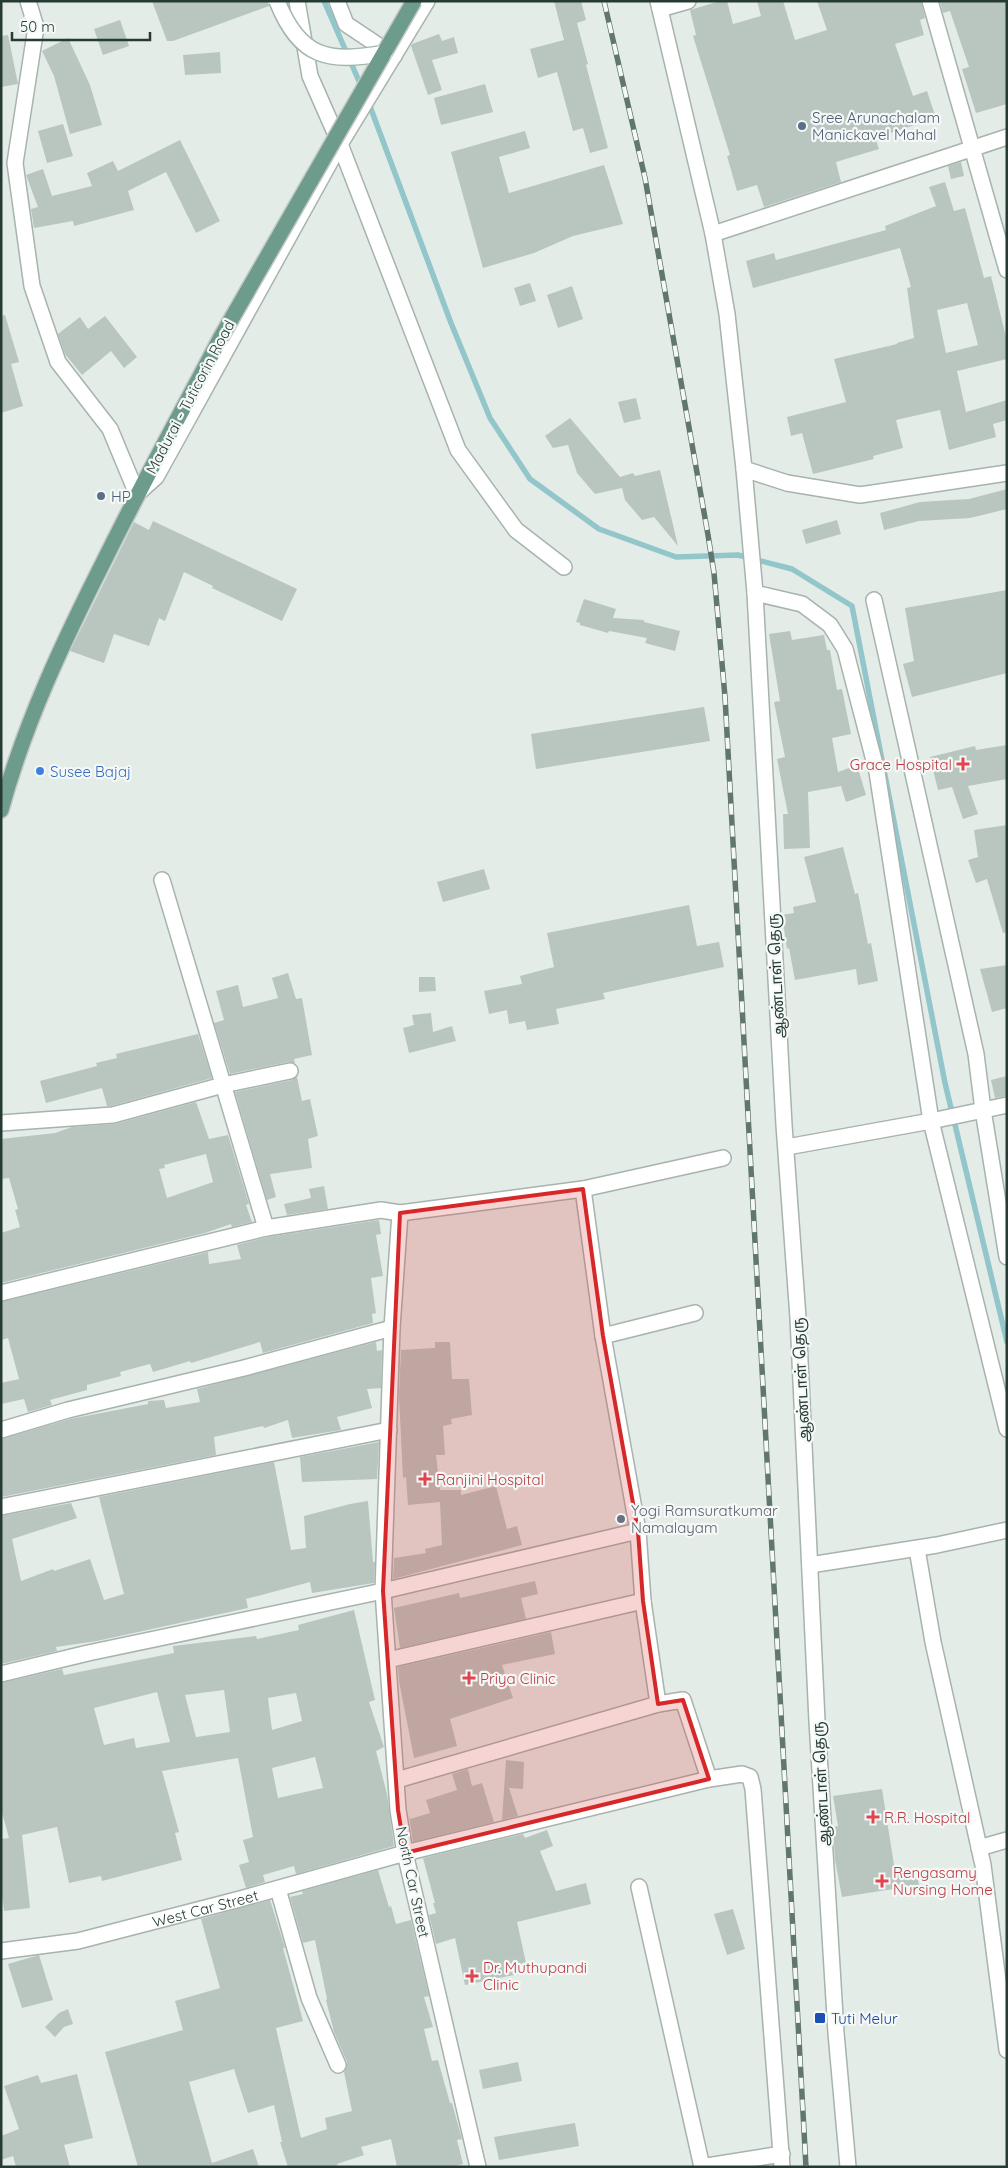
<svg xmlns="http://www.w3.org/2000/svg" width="1008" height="2168" viewBox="0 0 1008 2168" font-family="Quicksand,'Noto Sans Tamil',sans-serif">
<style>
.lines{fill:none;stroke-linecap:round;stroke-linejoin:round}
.stream{stroke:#92c6ca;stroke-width:5.5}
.building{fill:#b9c6c0;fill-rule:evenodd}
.minor-casing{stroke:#a7b3ad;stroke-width:18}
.tertiary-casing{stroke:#a7b3ad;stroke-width:18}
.primary-casing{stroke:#c2c8c6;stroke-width:18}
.minor{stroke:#fff;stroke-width:15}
.tertiary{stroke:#fff;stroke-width:15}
.primary{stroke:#6e9c8c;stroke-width:15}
.rail-casing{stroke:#60766f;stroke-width:5.5}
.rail{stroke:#f4f8f6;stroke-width:4;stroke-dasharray:11;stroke-linecap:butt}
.secondary-bridge-casing{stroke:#a3b6ae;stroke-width:18;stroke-linecap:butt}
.primary-bridge-casing{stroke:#c2c8c6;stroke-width:18;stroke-linecap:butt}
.secondary-bridge{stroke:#fff;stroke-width:15}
.primary-bridge{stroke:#6e9c8c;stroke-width:15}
.marked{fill:#d62828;fill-opacity:0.2;stroke:#d62828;stroke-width:4;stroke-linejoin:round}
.service-dot{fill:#5c6f8a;stroke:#f4f8f6;stroke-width:2}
.health-dot{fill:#e0444e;stroke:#f4f8f6;stroke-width:2}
.shop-dot{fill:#3f7fe0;stroke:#f4f8f6;stroke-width:2}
.worship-dot{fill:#6b7280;stroke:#f4f8f6;stroke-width:2}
.transit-dot{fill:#1a4fb4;stroke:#f4f8f6;stroke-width:2}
.labels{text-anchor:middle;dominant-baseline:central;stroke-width:4.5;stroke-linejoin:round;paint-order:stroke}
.service-label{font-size:15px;fill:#4e5e75;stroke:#f4f8f6;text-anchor:start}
.street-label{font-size:15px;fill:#253b33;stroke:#f4f8f6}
.health-label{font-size:15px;fill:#be3a42;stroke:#f4f8f6;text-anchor:start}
.shop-label{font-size:15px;fill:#366cbe;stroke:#f4f8f6;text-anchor:start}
.worship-label{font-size:15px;fill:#5b616d;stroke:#f4f8f6;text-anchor:start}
.transit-label{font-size:15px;fill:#164399;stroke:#f4f8f6;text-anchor:start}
</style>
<rect width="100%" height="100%" fill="#e4ece7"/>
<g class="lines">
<g class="stream">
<polyline points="324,1 362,88"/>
<polyline points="368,101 451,323 490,418 530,479 599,529 676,557 738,555 792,569 852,606 945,1083 1007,1342"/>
</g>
</g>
<g class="building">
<polygon points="152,1 268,1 269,6 173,41 167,41"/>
<polygon points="554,1 581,1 586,20 577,23 588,64 586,65 608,148 590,153 583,128 573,131 557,72 538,78 530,49 564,40"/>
<polygon points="720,1 727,1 733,24 761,16 757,1 783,1 795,40 827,30 817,1 921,1 925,18 920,20 924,35 895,44 913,96 927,91 936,118 875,138 879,149 836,162 841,182 764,207 757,185 737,191 727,156 730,155 693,36 696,35 690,10"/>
<polygon points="940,1 1007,1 1007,104 976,113 962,69 969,67 950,11 943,13"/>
<polygon points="120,20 129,46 103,55 94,29"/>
<polygon points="439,34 442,41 454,37 458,53 432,60 442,90 428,95 411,46 412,44"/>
<polygon points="8,35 18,84 1,87 1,36"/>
<polygon points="68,38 90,85 102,125 70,134 54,76 42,51"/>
<polygon points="220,52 221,73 185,75 183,55"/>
<polygon points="485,84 493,112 441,125 434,98"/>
<polygon points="63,124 73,156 47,163 38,131"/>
<polygon points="525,131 530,148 499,157 509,193 604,165 623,224 573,236 534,253 483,268 451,152"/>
<polygon points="180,140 220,221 196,233 166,172 128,191 134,210 74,226 73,221 34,228 31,209 38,207 26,175 43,169 52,196 92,186 87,173 113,161 118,171"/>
<polygon points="961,162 964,176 951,179 948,166"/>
<path d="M945,182l9,29 11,-3 19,70 7,-2 16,65v18l-50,12 9,41 41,-12v20l-14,4 3,13 -47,13 -9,-40 -44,10 7,28 -30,8 1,3 -61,15 -11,-41 -11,3 -4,-19 59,-15 -12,-43 63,-15v-1l17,-5 -7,-50 4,-1 -11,-39 -147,40 -7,-27 28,-8 2,7 110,-30 -1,-4 51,-20 -7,-19zM967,303l11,42 -32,8 -9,-43z"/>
<polygon points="530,283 536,301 520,306 514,288"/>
<polygon points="572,286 583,319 558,328 547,295"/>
<polygon points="5,315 19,362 11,364 23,406 1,413 1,316"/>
<polygon points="105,316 137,357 124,368 111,351 82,375 65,354 58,334 80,317 88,329"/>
<polygon points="636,398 641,419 624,423 618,402"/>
<polygon points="570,418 620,477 633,473 635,476 660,470 678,546 654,517 642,520 625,500 622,488 595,494 577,473 568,445 553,448 545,436"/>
<polygon points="1007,489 1007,509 970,518 919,521 884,530 880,513 920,502 969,499"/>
<polygon points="837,520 841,534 806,544 802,530"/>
<polygon points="153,521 297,589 282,621 212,588 213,586 184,572 165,621 159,618 149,646 114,634 104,663 70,651 134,522 149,530"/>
<polygon points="1007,590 1007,673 912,697 903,664 914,661 905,608"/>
<polygon points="584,599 616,609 613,618 644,620 644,622 680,631 675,651 645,643 647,638 609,631 608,633 580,625 580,623 576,622"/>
<polygon points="790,631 792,640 824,635 827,650 830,650 837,690 842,689 851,734 832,738 838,772 857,765 866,795 846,802 841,786 808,792 810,848 784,849 783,814 788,814 777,759 785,757 774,702 780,701 769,634"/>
<polygon points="704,707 710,741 536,769 531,734"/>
<polygon points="1007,745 1007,779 968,786 978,814 963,819 952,787 938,790 930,757 975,746 976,750"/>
<polygon points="1007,825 1007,932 1003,933 987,879 976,883 968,860 978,857 974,830"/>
<polygon points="843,847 855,894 858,893 868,944 871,943 878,981 858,985 856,969 795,980 789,948 787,949 782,915 794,913 793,907 816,902 804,857"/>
<polygon points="484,869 490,889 443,902 437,882"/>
<polygon points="689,905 697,946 719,942 724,967 603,993 605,999 556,1009 559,1024 527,1030 525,1021 509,1024 507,1010 489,1014 484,991 522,984 520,976 554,967 547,933"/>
<polygon points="1007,965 1007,1008 992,1012 980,969"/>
<polygon points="288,973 296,999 302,998 312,1055 294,1059 295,1063 288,1062 230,1074 214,1023 224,1020 216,991 238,985 243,1007 278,998 272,978"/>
<polygon points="419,977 435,977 436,991 419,992"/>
<polygon points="431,1013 433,1032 452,1026 456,1041 409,1053 403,1028 414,1025 412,1015"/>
<polygon points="198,1034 212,1078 111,1106 107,1106 102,1088 46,1103 40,1081 97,1066 96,1063 117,1058 116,1054"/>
<polygon points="1007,1076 1007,1096 995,1098 991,1080"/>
<polygon points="297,1077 302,1101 310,1099 318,1136 308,1139 312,1168 270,1174 276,1197 267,1200 235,1092 292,1080"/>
<path d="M196,1102l13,37 19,-4 21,69 -3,1 6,17 -20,5 -1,-3 -26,9 -204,50v-50l19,-6 -5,-17 3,-1 -9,-31 -8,1v-40l54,-6 17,-6 43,-3zM206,1154l7,28 -46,16 -8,-29 6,-1 -1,-3z"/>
<polygon points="324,1186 328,1209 287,1215 284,1204 311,1198 309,1189"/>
<polygon points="379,1220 381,1234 376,1235 383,1276 371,1278 376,1313 372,1314 373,1323 263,1353 260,1342 191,1363 190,1361 153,1372 150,1364 120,1372 121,1376 87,1385 87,1390 50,1400 52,1405 28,1412 24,1399 1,1404 1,1383 19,1379 8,1338 1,1340 1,1302 208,1252 209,1264 241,1259 237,1245 268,1237"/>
<polygon points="376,1342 377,1351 382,1350 381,1388 367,1389 372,1408 337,1417 341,1430 292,1438 288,1420 264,1428 263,1426 214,1437 216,1455 1,1497 1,1439 70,1419 148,1404 148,1401 164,1400 166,1408 200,1402 197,1389"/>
<polygon points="435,1342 450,1342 452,1379 469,1379 472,1415 451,1419 452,1424 443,1426 445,1455 436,1455 440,1490 461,1490 461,1495 496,1486 507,1529 517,1526 522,1545 393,1579 394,1558 426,1553 425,1549 442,1545 440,1502 408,1505 406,1477 403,1478 399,1396 401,1350 435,1348"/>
<polygon points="379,1442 377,1479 302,1482 300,1457"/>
<polygon points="274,1462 291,1550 306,1548 304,1516 350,1504 368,1501 373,1562 375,1562 374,1583 312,1593 310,1582 246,1599 248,1608 97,1641 56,1647 57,1651 1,1664 1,1516 71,1503 77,1518 12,1539 21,1581 53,1569 54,1571 90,1559 104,1600 124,1594 99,1497"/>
<polygon points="535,1581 538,1594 521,1598 526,1619 400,1648 394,1608 459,1593 460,1598"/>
<path d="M354,1610l21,90 -6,2 15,45 -8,4 11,43 7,52 -98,28 -2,-8 -31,9 2,7 -19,6 -7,-23 10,-3 -6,-22 10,-3 -15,-79 -76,13 17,61 -4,1 7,27 -80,21 -1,-5 -32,7 -12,-56 -35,8 8,73 -26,3 -3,-24v-48l8,-1 -8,-29v-126l61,-14 2,6 110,-22 -1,-7 83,-10 1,3 42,-9 -1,-5zM224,1690l6,42 -34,5 -11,-42zM157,1692l13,50 -34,6 -2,-10 -30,7 -10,-37zM296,1693l6,28 -30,9 -4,-32zM315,1757l8,31 -45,10 -6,-30z"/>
<polygon points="551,1632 555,1654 502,1665 513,1698 450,1719 457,1746 414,1758 399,1681 398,1667"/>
<polygon points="506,1760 524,1762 523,1789 509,1788 518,1816 502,1820"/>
<polygon points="468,1769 472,1786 482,1783 494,1822 413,1842 409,1816 410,1819 430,1813 426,1800 457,1790 452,1774"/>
<polygon points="882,1789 895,1871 916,1868 919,1885 842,1897 835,1860 833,1827 838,1826 833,1796"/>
<polygon points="547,1830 553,1846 540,1851 556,1891 586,1883 591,1904 517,1922 528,1972 465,1985 455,1938 436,1944 429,1915 436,1913 433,1903 435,1903 423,1858 523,1834 525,1838"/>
<polygon points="378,1870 389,1907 391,1906 396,1924 411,1920 429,1996 424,1997 433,2027 424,2029 432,2061 438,2060 450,2103 452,2103 462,2139 457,2140 463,2164 453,2167 397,2167 391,2139 361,2147 364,2155 337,2164 338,2167 288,2167 280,2142 282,2142 274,2105 248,2113 234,2069 189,2082 212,2163 253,2149 259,2167 138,2167 105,2052 183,2030 175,2001 220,1988 201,1919 270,1900 285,1948 283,1948 303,2021 276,2028 301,2138 327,2129 325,2118 352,2111 344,2072 347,2067 347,2062 334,2032 326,2000 327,1999 315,1940 303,1943 290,1897 303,1894 302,1891"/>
<polygon points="733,1909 745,1949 727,1955 714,1914"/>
<polygon points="39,1955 53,2000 22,2008 8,1964"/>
<polygon points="68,2009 73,2024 64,2027 55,2037 45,2027 59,2013"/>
<polygon points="518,2062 522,2081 483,2089 479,2070"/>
<polygon points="77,2074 93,2138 64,2145 70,2167 16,2167 13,2156 1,2160 1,2136 19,2129 4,2086 38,2075 41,2083"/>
<polygon points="575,2123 579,2146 499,2160 494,2137"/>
</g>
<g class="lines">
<g class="minor-casing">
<g id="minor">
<polyline points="28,1 36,27 15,163 32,286 58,362 110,429 137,494 156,477 340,144 427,1"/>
<polyline points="297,1 310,76 340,144 458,450 516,530 564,567"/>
<polyline points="337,1 346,24 394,56"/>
<polyline points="930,1 1007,270"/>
<polyline points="660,9 688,1"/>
<polyline points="713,234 1007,137"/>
<polyline points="874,600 976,1054 983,1110 1007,1257"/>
<polyline points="162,880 266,1228"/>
<polyline points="1,1123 113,1115 223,1085 290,1071"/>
<polyline points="787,1147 931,1121"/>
<polyline points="723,1158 583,1189 400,1213 392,1328 383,1591 398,1810 405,1853 709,1779 742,1774 750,1777 753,1789 782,2167"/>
<polyline points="583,1189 603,1336"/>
<polyline points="1,1293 266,1228 381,1210 400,1213"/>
<polyline points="1,1430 68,1410 244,1368 392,1328"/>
<polyline points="1,1507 389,1430"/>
<polyline points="917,1549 933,1642 983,1865 1007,2050"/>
<polyline points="810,1565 937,1545 1007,1530"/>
<polyline points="388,1660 643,1601"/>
<polyline points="1,1674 88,1653 383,1591 638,1531"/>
<polyline points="658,1704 683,1700 709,1779"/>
<polyline points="397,1780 658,1704 643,1601 638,1531 603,1336 695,1313"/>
<polyline points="979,1848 1007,1840"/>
<polyline points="639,1887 702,2167"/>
<polyline points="278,1889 309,1998 338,2065"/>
<polyline points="701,2167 782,2154"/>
</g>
</g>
<g class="tertiary-casing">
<g id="tertiary">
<polyline points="658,1 713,234 727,314 744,469 787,483 860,495 1007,473"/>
<polyline points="744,469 755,593 802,604 830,625 845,649 877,772 931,1121 1007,1429"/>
<polyline points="755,593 784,1125 798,1318 817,1721 836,2033 848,2167"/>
<polyline points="931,1121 1007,1105"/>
<path id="s1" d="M1,1951l77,-10 162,-42 165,-46 73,314"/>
</g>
</g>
<g class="primary-casing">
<path id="primary" d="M1,810c24,-88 63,-170 104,-251 37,-75 77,-148 116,-222"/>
</g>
<use href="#minor" class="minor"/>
<use href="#tertiary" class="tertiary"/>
<use href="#primary" class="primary"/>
<g class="rail-casing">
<polyline id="rail" points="604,1 645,178 708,535 714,573 725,697 806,2167"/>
</g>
<use href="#rail" class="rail"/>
<g class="secondary-bridge-casing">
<path id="secondary-bridge" d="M277,1c23,58 52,62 108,52"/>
</g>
<g class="primary-bridge-casing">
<polyline id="primary-bridge" points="221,337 414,1"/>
</g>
<use href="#secondary-bridge" class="secondary-bridge"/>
<use href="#primary-bridge" class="primary-bridge"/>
</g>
<path class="marked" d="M583,1189l20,147 35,195 5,70 15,103 25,-4 26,79 -304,74 -7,-43 -15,-219 17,-378z"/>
<g class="service-dot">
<circle cx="802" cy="126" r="5"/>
<circle cx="101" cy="496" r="5"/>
</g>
<g class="health-dot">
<path d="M960.5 756.5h5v5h5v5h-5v5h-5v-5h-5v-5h5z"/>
<path d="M422.5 1471.5h5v5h5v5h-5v5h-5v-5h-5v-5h5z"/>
<path d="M466.5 1670.5h5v5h5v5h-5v5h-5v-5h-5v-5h5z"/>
<path d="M870.5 1809.5h5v5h5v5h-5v5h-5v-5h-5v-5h5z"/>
<path d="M879.5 1873.5h5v5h5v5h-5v5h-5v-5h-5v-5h5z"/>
<path d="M469.5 1968.5h5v5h5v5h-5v5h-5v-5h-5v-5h5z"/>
</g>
<circle class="shop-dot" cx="40" cy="771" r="5"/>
<circle class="worship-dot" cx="621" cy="1519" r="5"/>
<rect class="transit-dot" x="814" y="2012" width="12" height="12" rx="2.5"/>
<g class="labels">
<g class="service-label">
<text x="812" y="117">Sree Arunachalam<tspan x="812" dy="17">Manickavel Mahal</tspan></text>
<text x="111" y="496">HP</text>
</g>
<g class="street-label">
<text transform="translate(190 397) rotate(-62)">Madurai - Tuticorin Road</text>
<text transform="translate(776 976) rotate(-93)">ஆண்டாள் தெரு</text>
<text transform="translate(801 1380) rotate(-93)">ஆண்டாள் தெரு</text>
<text transform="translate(821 1784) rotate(-93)">ஆண்டாள் தெரு</text>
<text transform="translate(413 1882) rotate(78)">North Car Street</text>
<text stroke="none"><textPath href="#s1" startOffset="209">West Car Street</textPath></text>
</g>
<g class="health-label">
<text x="952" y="764" text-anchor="end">Grace Hospital</text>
<text x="436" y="1479">Ranjini Hospital</text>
<text x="480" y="1678">Priya Clinic</text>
<text x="884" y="1817">R.R. Hospital</text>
<text x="893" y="1872">Rengasamy<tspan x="893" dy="17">Nursing Home</tspan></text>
<text x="483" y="1967">Dr. Muthupandi<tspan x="483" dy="17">Clinic</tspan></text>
</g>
<g class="shop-label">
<text x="50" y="771">Susee Bajaj</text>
</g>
<g class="worship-label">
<text x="631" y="1510">Yogi Ramsuratkumar<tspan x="631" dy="17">Namalayam</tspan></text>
</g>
<g class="transit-label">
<text x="831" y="2018">Tuti Melur</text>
</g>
</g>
<rect width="1008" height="2168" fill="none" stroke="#253b33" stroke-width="5"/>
<path d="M12 32v8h138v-8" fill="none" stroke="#253b33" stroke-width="2.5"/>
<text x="20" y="32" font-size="15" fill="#253b33" stroke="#f4f8f6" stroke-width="4" paint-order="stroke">50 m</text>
</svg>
